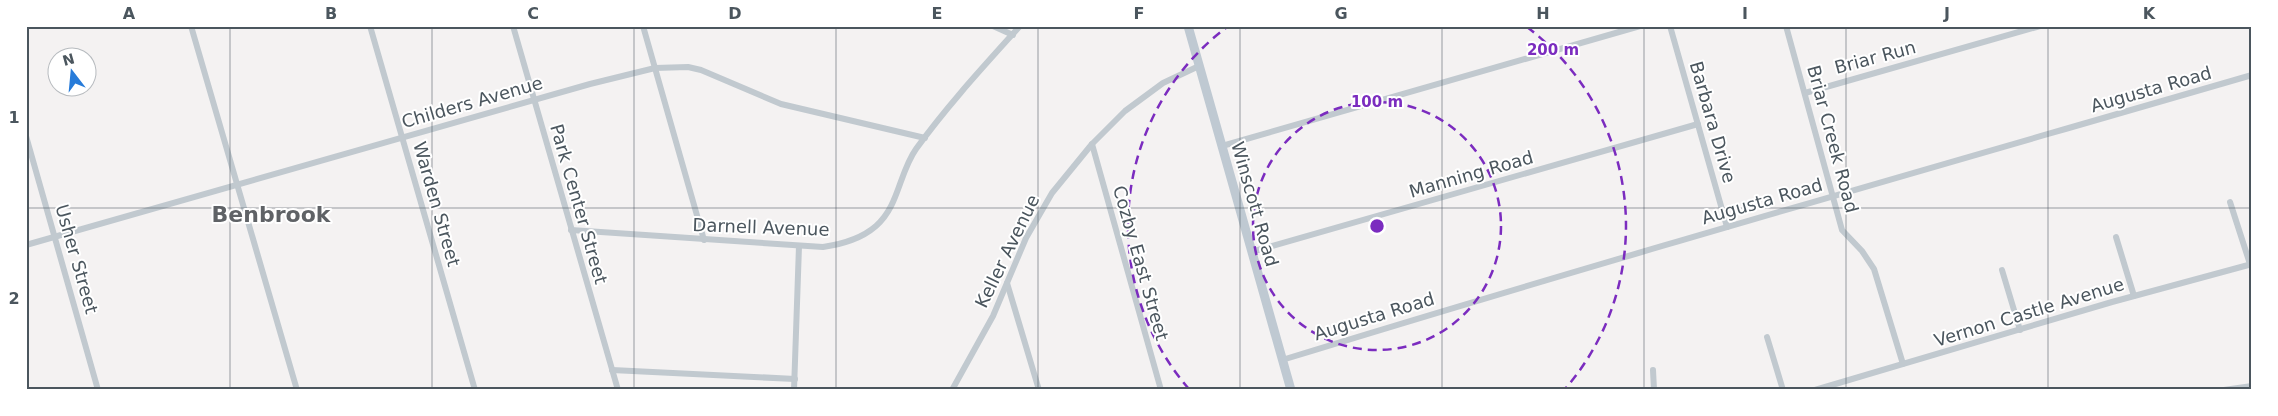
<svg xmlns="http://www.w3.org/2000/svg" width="2278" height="416" viewBox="0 0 2278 416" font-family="'DejaVu Sans',sans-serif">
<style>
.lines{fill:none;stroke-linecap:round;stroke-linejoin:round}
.street{stroke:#c1c9cf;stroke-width:6}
.secondary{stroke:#bfc9d2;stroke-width:9}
.grid{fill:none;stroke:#4b565e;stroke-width:1;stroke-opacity:0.55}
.ring{fill:none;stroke:#7b2cbf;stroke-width:2.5;stroke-dasharray:9 6}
.labels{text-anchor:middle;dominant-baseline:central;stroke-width:4;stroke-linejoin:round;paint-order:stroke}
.street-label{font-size:18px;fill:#4b565e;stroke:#fff}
.district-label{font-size:22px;font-weight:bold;fill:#5f6266;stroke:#fff}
.centre{fill:#7b2cbf;stroke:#fff;stroke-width:2.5}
.ring-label{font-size:15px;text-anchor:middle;font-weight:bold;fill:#7b2cbf;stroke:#fff;stroke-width:4;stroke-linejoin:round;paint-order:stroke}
.neatline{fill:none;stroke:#4b565e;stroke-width:2}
.grid-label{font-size:16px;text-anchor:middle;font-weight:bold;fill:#4b565e}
</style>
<rect width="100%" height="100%" fill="#f4f2f2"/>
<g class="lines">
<g class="street">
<polyline points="191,26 297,390"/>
<polyline points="370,26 475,390"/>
<polyline points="513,26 618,390"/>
<polyline points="643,26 704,240"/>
<polyline points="993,26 1013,35"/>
<polyline points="1670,26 1727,227"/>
<polyline points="1786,26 1842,230 1862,251 1874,269 1903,364"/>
<polyline points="1805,93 2040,26"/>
<polyline points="26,136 98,390"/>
<polyline points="1092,144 1161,390"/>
<polyline points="1222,146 1640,26"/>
<polyline points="2230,202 2250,264"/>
<path d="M571,230l252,17c20,-3 38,-8 53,-21 23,-20 23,-53 40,-77 31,-43 68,-83 104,-123"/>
<polyline points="2116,237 2134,296"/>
<polyline points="26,245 590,84 655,68 688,67 701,70 781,104 925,138"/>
<polyline points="1251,252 1698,124"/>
<polyline points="2002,270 2020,330"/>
<polyline points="1007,283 1039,390"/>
<polyline points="1767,337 1783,390"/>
<path d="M1282,360c322,-99 646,-191 970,-285"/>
<polyline points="612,370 795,379"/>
<polyline points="1653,370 1654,390"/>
<polyline points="794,390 799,246"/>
<polyline points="952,390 993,316 1026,238 1052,193 1092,144 1125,111 1163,83 1199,66"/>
<polyline points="1815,390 2112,302 2252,264"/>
<polyline points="2224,390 2252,386"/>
</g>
<polyline class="secondary" points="1188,26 1291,390"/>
</g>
<path class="grid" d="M230,26v364M432,26v364M634,26v364M836,26v364M1038,26v364M1240,26v364M1442,26v364M1644,26v364M1846,26v364M2048,26v364M26,208h2226"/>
<g class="ring">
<circle cx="1377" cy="226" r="124"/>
<path d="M1189 389A249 249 0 0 1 1227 27M1527 27A249 249 0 0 1 1565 389"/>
</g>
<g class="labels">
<g class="street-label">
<text transform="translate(1875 57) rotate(-15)">Briar Run</text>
<text transform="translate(2151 89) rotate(-16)">Augusta Road</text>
<text transform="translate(472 102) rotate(-16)">Childers Avenue</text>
<text transform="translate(1713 122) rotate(74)">Barbara Drive</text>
<text transform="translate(1833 139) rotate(75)">Briar Creek Road</text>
<text transform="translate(1471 174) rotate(-16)">Manning Road</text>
<text transform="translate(1762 201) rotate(-16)">Augusta Road</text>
<text transform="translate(437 204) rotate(74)">Warden Street</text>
<text transform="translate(579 204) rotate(74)">Park Center Street</text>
<text transform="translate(1255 204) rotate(74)">Winscott Road</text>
<text transform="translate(761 227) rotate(2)">Darnell Avenue</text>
<text transform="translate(1007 251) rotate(-64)">Keller Avenue</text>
<text transform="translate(77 259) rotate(74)">Usher Street</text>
<text transform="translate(1141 263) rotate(74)">Cozby East Street</text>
<text transform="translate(2029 312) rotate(-17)">Vernon Castle Avenue</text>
<text transform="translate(1374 316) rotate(-17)">Augusta Road</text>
</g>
<g class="district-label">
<text x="271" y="214">Benbrook</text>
</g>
</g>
<circle cx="1377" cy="226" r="8" class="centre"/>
<g class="ring-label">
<text x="1553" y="55">200 m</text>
<text x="1377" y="107">100 m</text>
</g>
<rect width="2278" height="416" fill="none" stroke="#ffffff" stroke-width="55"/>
<g transform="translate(72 72) rotate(344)"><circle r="24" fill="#ffffff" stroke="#b7bbbf"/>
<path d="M0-4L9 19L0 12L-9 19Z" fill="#277bd9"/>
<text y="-8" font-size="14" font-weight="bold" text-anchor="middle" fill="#4b565e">N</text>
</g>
<rect x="28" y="28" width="2222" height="360" class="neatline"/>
<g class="grid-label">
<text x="129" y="19">A</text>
<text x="331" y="19">B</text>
<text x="533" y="19">C</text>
<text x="735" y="19">D</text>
<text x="937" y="19">E</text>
<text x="1139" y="19">F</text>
<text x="1341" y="19">G</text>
<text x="1543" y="19">H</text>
<text x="1745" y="19">I</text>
<text x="1947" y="19">J</text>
<text x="2149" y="19">K</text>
<text x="14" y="123">1</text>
<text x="14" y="304">2</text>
</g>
</svg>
